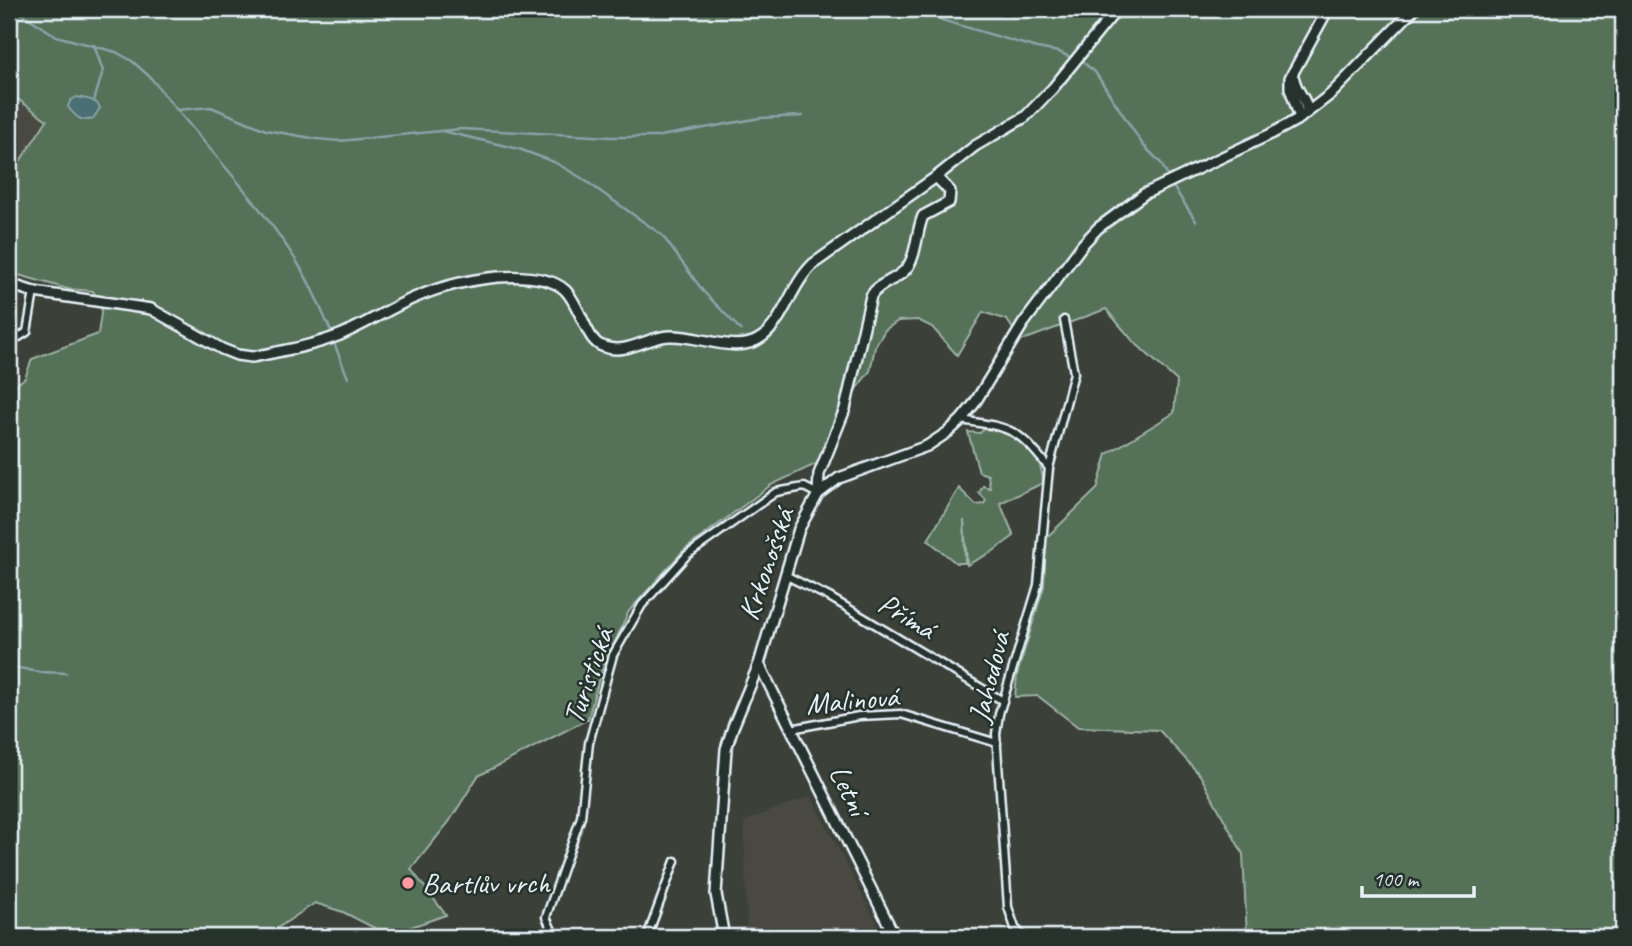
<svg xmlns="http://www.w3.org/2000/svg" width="1632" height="946" viewBox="0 0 1632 946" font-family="Caveat,sans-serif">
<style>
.built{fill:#494a42}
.green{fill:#557158;stroke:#9eb1a8;stroke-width:2}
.water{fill:#4c6f73;stroke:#8aa3a8;stroke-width:2}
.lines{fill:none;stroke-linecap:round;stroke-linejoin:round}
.stream{stroke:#8aa3a8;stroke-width:2.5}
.street-casing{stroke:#e8f1f8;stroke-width:11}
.secondary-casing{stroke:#e8f1f8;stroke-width:14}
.street{stroke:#26332d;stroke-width:6}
.secondary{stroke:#26332d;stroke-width:9}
.poi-dot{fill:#ff9aa2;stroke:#26332d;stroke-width:2.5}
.labels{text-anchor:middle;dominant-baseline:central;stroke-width:5;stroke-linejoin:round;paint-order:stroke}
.street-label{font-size:30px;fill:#e8f1f8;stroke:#26332d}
.poi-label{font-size:30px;fill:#e8f1f8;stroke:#26332d;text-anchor:start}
</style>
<rect width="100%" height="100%" fill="#3b4039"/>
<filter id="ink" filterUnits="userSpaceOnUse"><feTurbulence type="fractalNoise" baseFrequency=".0143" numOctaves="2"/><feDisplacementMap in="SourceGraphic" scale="14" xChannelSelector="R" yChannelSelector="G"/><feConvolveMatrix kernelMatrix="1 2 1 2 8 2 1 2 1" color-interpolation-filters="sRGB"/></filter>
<g filter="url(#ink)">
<g class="built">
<polygon points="9,93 47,119 9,178"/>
<polygon points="811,796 884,937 747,937 744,821"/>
</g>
<g class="green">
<polygon points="9,9 875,9 883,12 887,9 1623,9 1623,937 1247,937 1243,854 1200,775 1159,730 1078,727 1038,696 1015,697 1017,675 1044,586 1046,538 1097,489 1107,454 1174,413 1177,381 1133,341 1106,309 1021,341 1007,320 983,312 957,355 932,327 918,320 898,321 885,330 875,347 870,371 842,407 818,463 771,485 684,550 629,611 600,675 588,719 478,776 449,822 411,869 446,915 388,935 343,912 315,903 264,937 9,937 9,390 25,378 32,359 98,334 102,306 93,291 68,289 15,274 9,270 9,178 47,120 9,93"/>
<path d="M984,429c32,2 58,21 59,54l-43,20 14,33 -22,16 -25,13 -3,-45 1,43h-9l-28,-23 31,-52 17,17 8,-1 2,-4 -7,-7 4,-7 7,2 -2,-13 -9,-3 -11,-40 12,1z"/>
</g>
<path class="water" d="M77,97c8,2 20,2 23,11l-7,11c-12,4 -18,-3 -25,-12l2,-6z"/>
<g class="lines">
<g class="stream">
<polyline points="15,9 56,36 116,52 132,61 150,77 177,110 211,107 266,130 317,139 339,141 461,129 611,137 655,137 760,118 803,116"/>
<polyline points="904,9 1037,48 1059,52 1072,58"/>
<polyline points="94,45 103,71 94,101"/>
<polyline points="1085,64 1095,72 1143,145 1161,163 1174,188 1196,221"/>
<path d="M178,111c43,52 91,103 125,161 11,19 19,40 28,59"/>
<polyline points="442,131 519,149 554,162 580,177 662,235 703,291 741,330"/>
<polyline points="334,343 348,378"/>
<polyline points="9,666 39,672 66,673"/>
</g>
<g class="street-casing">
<g id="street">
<polyline points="9,337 19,337 27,332 34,292"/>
<path d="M961,420c51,8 55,7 88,48"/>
<polyline points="785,575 831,598 1003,701"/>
<polyline points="791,729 859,716 901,714 997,743"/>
<polyline points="555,937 546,917 581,817 589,743 613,655 642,605 687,555 776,492 804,487 818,494"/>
<polyline points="647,937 675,861"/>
<polyline points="1024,937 1015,928 1008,907 996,734 999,714 1038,585 1049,468 1074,373 1064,320"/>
</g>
</g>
<g class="secondary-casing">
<g id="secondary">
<path d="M1294,79c2,13 13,19 13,33"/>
<polyline points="1300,118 1290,88 1290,78 1328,9"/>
<path d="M9,284l25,8 117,17 71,40 15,6 15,2c30,-6 60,-11 88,-22 21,-9 41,-21 61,-31 30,-15 65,-24 97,-27 19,-1 52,-1 67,13 9,9 15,25 21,37 4,8 8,16 16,19 24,10 44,-9 67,-10 29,-2 68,20 93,1 22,-16 29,-52 51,-73l123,-87 39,-31 50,-29 28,-29 64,-79"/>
<path d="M818,494l1,-20 26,-65 26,-113c8,-14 25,-15 35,-27 11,-13 10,-37 17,-53l26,-14 1,-11 -14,-14"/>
<polyline points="759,664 895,937"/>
<polyline points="724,937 716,894 726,749 733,727 759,664 799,529 818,494 839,478 927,446 948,432 961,420 974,404 1023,324 1083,244 1098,228 1144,194 1271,134 1300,118 1331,94 1414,9"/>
</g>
</g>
<use href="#street" class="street"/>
<use href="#secondary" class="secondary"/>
</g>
</g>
<circle class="poi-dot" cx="408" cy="883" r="7"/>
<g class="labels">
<g class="street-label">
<text transform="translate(766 564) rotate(-71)">Krkonošská</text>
<text transform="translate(907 616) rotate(31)">Přímá</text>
<text transform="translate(588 676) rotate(-71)">Turistická</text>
<text transform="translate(989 677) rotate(-76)">Jahodová</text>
<text transform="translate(852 700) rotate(-5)">Malinová</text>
<text transform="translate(849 790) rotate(64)">Letní</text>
</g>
<g class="poi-label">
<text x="422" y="883">Bartlův vrch</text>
</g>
</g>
<rect width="1632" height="946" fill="none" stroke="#26332d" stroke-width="35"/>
<rect x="18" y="18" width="1597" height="911" fill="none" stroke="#e8f1f8" stroke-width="2.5" filter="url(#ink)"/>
<path d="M1362 886v10h112v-10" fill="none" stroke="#e8f1f8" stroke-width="3.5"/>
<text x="1373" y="886" font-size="21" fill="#e8f1f8" stroke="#26332d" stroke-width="5" paint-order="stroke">100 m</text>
</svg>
